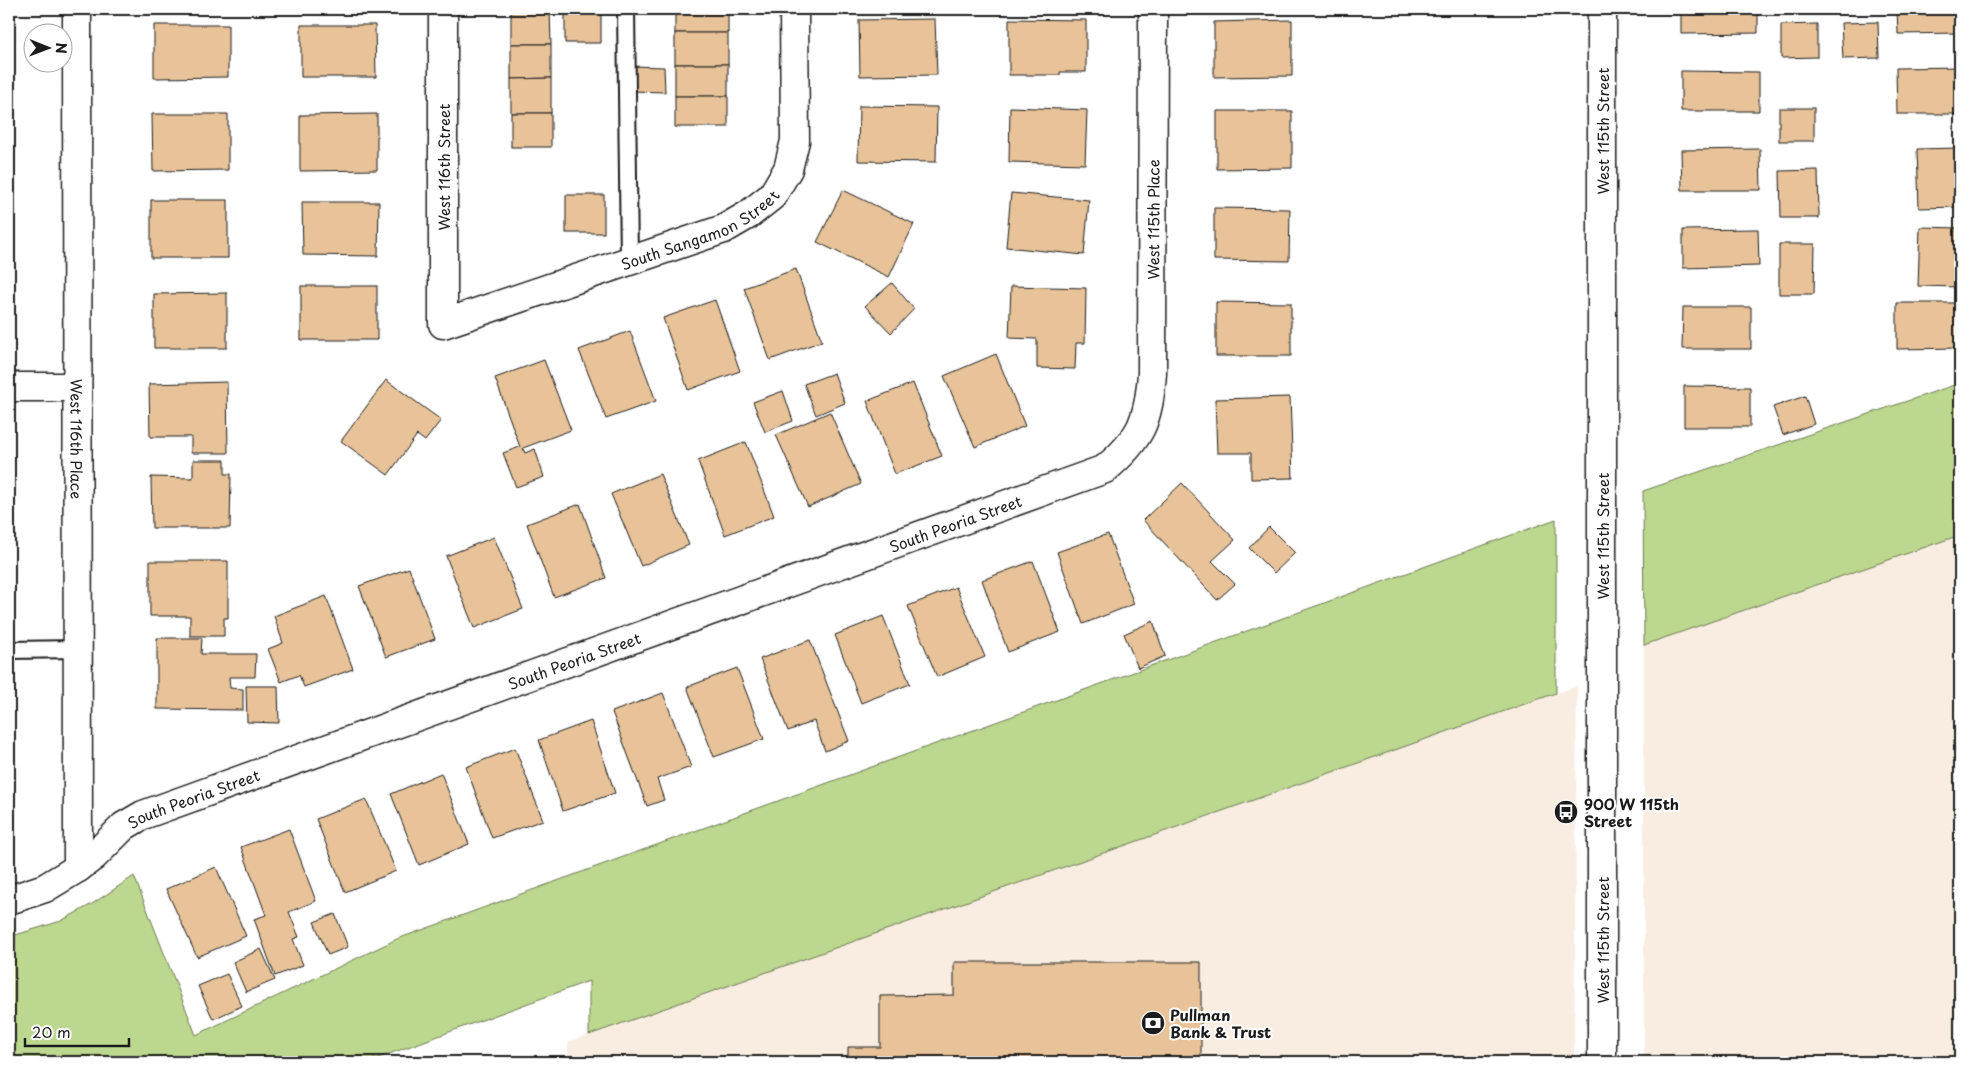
<svg xmlns="http://www.w3.org/2000/svg" width="1969" height="1071" viewBox="0 0 1969 1071" font-family="'Playpen Sans',sans-serif">
<style>
.built{fill:#f8ede0}
.green{fill:#bcd78e;stroke:#6c7a55}
.building{fill:#e8c399;stroke:#1c1c1c}
.lines{fill:none;stroke-linecap:round;stroke-linejoin:round}
.lane-casing{stroke:#1c1c1c;stroke-width:20}
.street-casing{stroke:#1c1c1c;stroke-width:31}
.secondary-casing{stroke:#1c1c1c;stroke-width:31}
.lane{stroke:#fff;stroke-width:16}
.street{stroke:#fff;stroke-width:28}
.secondary{stroke:#fff;stroke-width:28}
.labels{text-anchor:middle;dominant-baseline:central;stroke-width:4;stroke-linejoin:round;paint-order:stroke}
.street-label{font-size:15px;fill:#1c1c1c;stroke:#fff}
.poi-label{font-size:15px;font-weight:bold;fill:#1c1c1c;stroke:#fff;text-anchor:start}
</style>
<rect width="100%" height="100%" fill="#fff"/>
<filter id="ink" filterUnits="userSpaceOnUse"><feTurbulence type="fractalNoise" baseFrequency=".02" numOctaves="2"/><feDisplacementMap in="SourceGraphic" scale="10" xChannelSelector="R" yChannelSelector="G"/><feConvolveMatrix kernelMatrix="1 2 1 2 8 2 1 2 1" color-interpolation-filters="sRGB"/></filter>
<g filter="url(#ink)">
<g class="built">
<polygon points="1960,535 1960,1062 1644,1062 1644,645"/>
<polygon points="1577,686 1574,1062 568,1062 568,1042"/>
</g>
<g class="green">
<polygon points="1960,383 1960,535 1644,645 1643,491"/>
<polygon points="1556,519 1556,693 589,1035 589,981 367,1062 9,1062 9,937 61,921 92,904 134,876 196,1035 397,939"/>
</g>
<g class="building">
<polygon points="565,9 601,10 601,43 565,43"/>
<rect x="675" y="9" width="53" height="24"/>
<polygon points="1681,9 1758,9 1758,33 1681,34"/>
<polygon points="1897,9 1960,9 1960,33 1898,34"/>
<polygon points="511,10 550,10 551,44 511,44"/>
<polygon points="935,19 937,75 860,76 859,20"/>
<polygon points="1009,19 1086,20 1086,72 1060,72 1060,75 1009,75"/>
<polygon points="1292,20 1292,76 1214,77 1214,22"/>
<polygon points="1878,22 1879,58 1843,59 1841,23"/>
<polygon points="1817,24 1817,57 1781,58 1781,25"/>
<polygon points="154,25 228,25 228,77 154,78"/>
<polygon points="301,25 375,25 376,77 301,77"/>
<rect x="675" y="33" width="53" height="31"/>
<polygon points="511,44 551,44 551,78 511,79"/>
<rect x="675" y="64" width="53" height="32"/>
<polygon points="631,66 664,67 665,92 631,91"/>
<polygon points="1960,67 1960,114 1897,114 1896,68"/>
<polygon points="1681,71 1759,72 1759,111 1681,111"/>
<polygon points="551,78 551,113 511,113 511,79"/>
<rect x="675" y="96" width="53" height="31"/>
<polygon points="859,106 937,107 936,162 858,161"/>
<polygon points="1010,107 1087,110 1085,164 1009,162"/>
<rect x="1779" y="108" width="35" height="33"/>
<polygon points="1217,111 1292,111 1292,168 1217,169"/>
<rect x="511" y="113" width="40" height="34"/>
<polygon points="152,114 228,114 228,170 153,171"/>
<polygon points="377,114 377,170 300,171 300,115"/>
<polygon points="1959,148 1960,207 1919,208 1917,149"/>
<polygon points="1760,149 1761,190 1682,190 1681,150"/>
<polygon points="1818,170 1819,218 1781,218 1780,171"/>
<polygon points="843,190 914,224 889,277 817,242"/>
<polygon points="1011,193 1089,200 1084,255 1006,247"/>
<rect x="566" y="195" width="38" height="38"/>
<rect x="151" y="200" width="77" height="58"/>
<polygon points="302,202 379,202 378,256 303,255"/>
<polygon points="1214,208 1290,209 1289,261 1214,260"/>
<polygon points="1920,227 1959,228 1960,287 1918,286"/>
<polygon points="1758,229 1759,266 1683,268 1683,230"/>
<polygon points="1779,244 1815,244 1814,294 1779,294"/>
<polygon points="796,269 822,341 770,360 744,288"/>
<polygon points="892,283 914,309 891,333 865,306"/>
<rect x="301" y="286" width="76" height="54"/>
<polygon points="1011,286 1086,288 1085,343 1076,343 1075,369 1037,368 1037,339 1009,338"/>
<polygon points="227,293 227,348 154,348 154,294"/>
<polygon points="715,300 740,371 688,390 663,318"/>
<polygon points="1216,302 1291,303 1291,356 1216,356"/>
<polygon points="1897,303 1960,303 1960,348 1897,349"/>
<polygon points="1683,307 1751,307 1751,349 1682,349"/>
<polygon points="630,331 656,401 606,419 579,350"/>
<polygon points="996,354 1025,426 975,447 944,376"/>
<polygon points="544,360 571,430 523,448 525,453 535,449 544,477 516,487 503,453 520,447 495,378"/>
<polygon points="834,373 845,403 816,415 804,384"/>
<polygon points="386,380 441,420 425,441 417,435 388,475 341,441"/>
<polygon points="227,382 228,453 191,453 191,437 150,437 149,384"/>
<polygon points="913,383 942,456 895,474 867,401"/>
<polygon points="1684,386 1750,387 1750,427 1684,427"/>
<polygon points="783,391 793,421 765,432 753,402"/>
<polygon points="1805,396 1814,424 1783,435 1773,407"/>
<polygon points="1290,397 1293,478 1251,479 1251,453 1217,453 1215,399"/>
<polygon points="830,412 861,484 808,507 776,435"/>
<polygon points="746,442 774,516 725,535 698,461"/>
<polygon points="193,460 225,460 225,474 231,474 230,528 152,528 151,477 193,478"/>
<polygon points="660,474 689,545 641,566 611,494"/>
<polygon points="1182,483 1235,540 1212,561 1235,584 1217,600 1143,520"/>
<polygon points="580,504 606,578 554,597 527,524"/>
<polygon points="1269,527 1295,553 1274,573 1249,548"/>
<polygon points="1108,534 1134,604 1083,624 1057,552"/>
<polygon points="494,537 523,609 474,628 446,556"/>
<polygon points="150,561 228,561 228,618 224,618 224,636 190,636 190,616 150,616"/>
<polygon points="1033,561 1060,632 1008,652 982,580"/>
<polygon points="409,568 435,639 386,657 359,586"/>
<polygon points="956,587 985,657 937,677 908,606"/>
<polygon points="326,596 353,669 304,687 299,675 281,682 268,649 283,643 274,616"/>
<polygon points="883,616 910,684 861,703 835,635"/>
<polygon points="1153,621 1165,656 1138,668 1124,634"/>
<polygon points="157,638 202,638 201,654 256,654 255,677 229,677 230,688 243,689 243,710 157,709"/>
<polygon points="810,640 849,741 825,751 814,721 788,731 760,659"/>
<polygon points="737,668 764,739 714,757 687,687"/>
<polygon points="246,686 278,686 279,723 247,722"/>
<polygon points="663,693 691,767 657,779 664,800 647,806 612,712"/>
<polygon points="591,721 615,793 563,811 539,740"/>
<polygon points="515,748 543,820 492,838 466,767"/>
<polygon points="441,773 469,844 419,865 391,794"/>
<polygon points="366,799 396,871 345,892 316,819"/>
<polygon points="289,829 316,901 289,912 299,937 293,939 303,965 275,976 254,919 266,915 241,847"/>
<polygon points="216,867 246,936 197,957 166,889"/>
<polygon points="335,914 348,947 328,955 314,922"/>
<polygon points="261,949 275,980 246,992 233,962"/>
<polygon points="954,962 1201,962 1201,1062 848,1062 848,1047 880,1047 880,996 954,995"/>
<polygon points="227,974 242,1006 213,1019 198,986"/>
</g>
<g class="lines">
<g class="lane-casing">
<g id="lane">
<polyline points="626,9 629,261"/>
<polyline points="9,650 78,649"/>
</g>
</g>
<g class="street-casing">
<g id="street">
<path id="s1" d="M77,9l1,859"/>
<path id="s2" d="M443,9v315l281,-95 24,-14 24,-19 16,-27 7,-28 -1,-132"/>
<polyline points="9,387 77,387"/>
<path id="s3" d="M9,900l36,-12 33,-20 16,-12 30,-30 19,-11 962,-346c36,-30 44,-49 47,-96l1,-364"/>
</g>
</g>
<g class="secondary-casing">
<polyline id="secondary" points="1602,9 1602,1062"/>
</g>
<use href="#lane" class="lane"/>
<use href="#street" class="street"/>
<use href="#secondary" class="secondary"/>
</g>
</g>
<defs>
<g id="bus-disc" transform="scale(1.25)"><circle r="9.5" fill="#1c1c1c" stroke="#fff"/><path d="M-5-6H5V4H4V6H2V4H-2V6H-4V4H-5ZM-3.5-4V0h7V-4ZM-3.5 1.2v1.5H-2V1.2ZM2 1.2v1.5H3.5V1.2Z" fill="#fff"/></g>
<g id="bank-disc" transform="scale(1.25)"><circle r="9.5" fill="#1c1c1c" stroke="#fff"/><path d="M-6-4H6V4H-6ZM0-2.3a2.3 2.3 0 1 0 0 4.6a2.3 2.3 0 1 0 0-4.6Z" fill="#fff"/></g>
</defs>
<g fill-rule="evenodd">
<use href="#bus-disc" x="1566" y="812"/>
<use href="#bank-disc" x="1153" y="1023"/>
</g>
<g class="labels">
<g class="street-label">
<text transform="translate(1602 131) rotate(-90)">West 115th Street</text>
<text transform="translate(443 167) rotate(-90)">West 116th Street</text>
<text stroke="none"><textPath href="#s3" startOffset="1448">West 115th Place</textPath></text>
<text stroke="none"><textPath href="#s2" startOffset="589">South Sangamon Street</textPath></text>
<text stroke="none"><textPath href="#s1" startOffset="430">West 116th Place</textPath></text>
<text stroke="none"><textPath href="#s3" startOffset="1024">South Peoria Street</textPath></text>
<text transform="translate(1602 536) rotate(-90)">West 115th Street</text>
<text stroke="none"><textPath href="#s3" startOffset="619">South Peoria Street</textPath></text>
<text stroke="none"><textPath href="#s3" startOffset="214">South Peoria Street</textPath></text>
<text transform="translate(1602 940) rotate(-90)">West 115th Street</text>
</g>
<g class="poi-label">
<text x="1584" y="803">900 W 115th<tspan x="1584" dy="17">Street</tspan></text>
<text x="1170" y="1014">Pullman<tspan x="1170" dy="17">Bank &amp; Trust</tspan></text>
</g>
</g>
<rect width="1969" height="1071" fill="none" stroke="#fff" stroke-width="30"/>
<rect x="15" y="15" width="1939" height="1041" fill="none" stroke="#1c1c1c" stroke-width="2" filter="url(#ink)"/>
<g transform="translate(48 48) rotate(91)"><circle r="24" fill="#ffffff" stroke="#a4a4a4"/>
<path d="M0-4L9 19L0 12L-9 19Z" fill="#1c1c1c"/>
<text y="-8" font-size="14" font-weight="bold" text-anchor="middle" fill="#1c1c1c">N</text>
</g>
<path d="M25 1038v8h104v-8" fill="none" stroke="#1c1c1c" stroke-width="2.5"/>
<text x="32" y="1038" font-size="15" fill="#1c1c1c" stroke="#ffffff" stroke-width="4" paint-order="stroke">20 m</text>
</svg>
